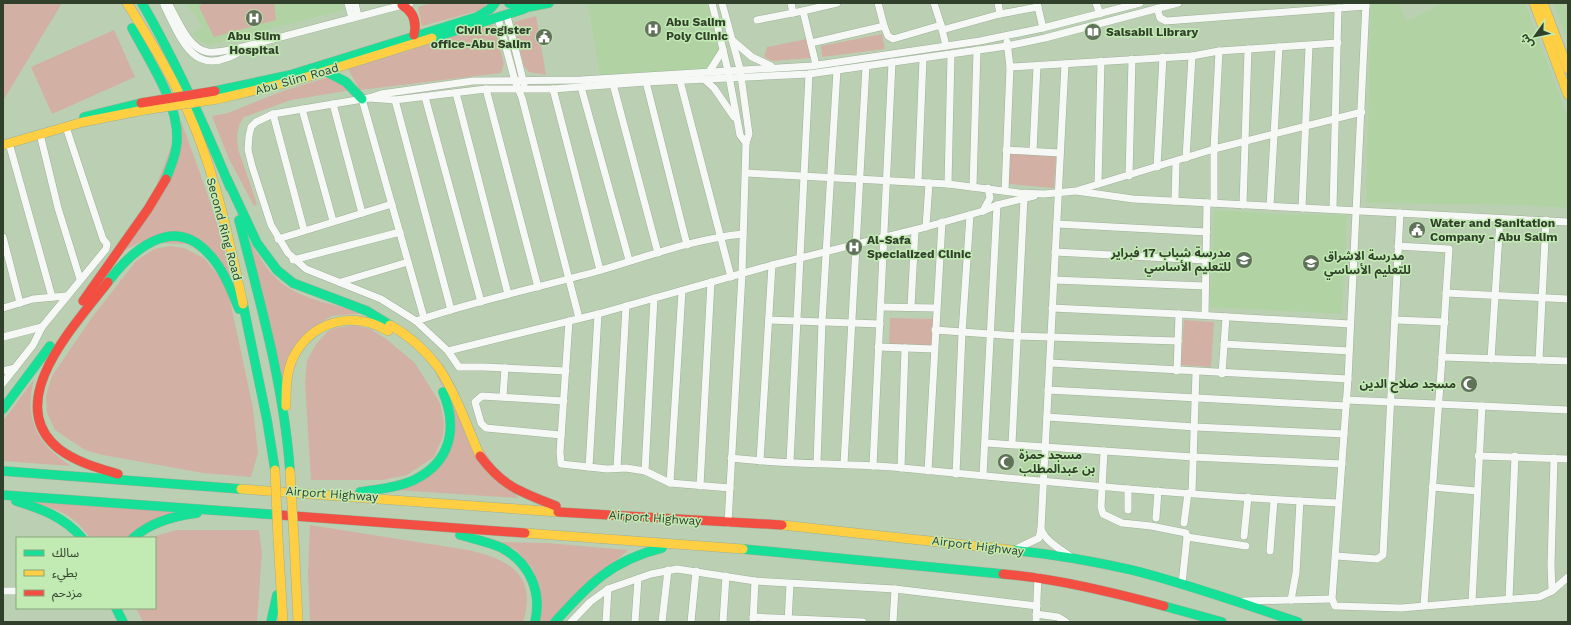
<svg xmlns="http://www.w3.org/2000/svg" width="1571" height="625" viewBox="0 0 1571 625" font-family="'Work Sans','Noto Sans Arabic',sans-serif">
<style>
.built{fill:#b1d3a4}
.green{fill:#d3b0a4}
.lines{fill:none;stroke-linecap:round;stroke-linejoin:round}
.street-casing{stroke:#9eaf98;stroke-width:8}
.fast-casing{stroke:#9eaf98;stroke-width:10}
.slow-casing{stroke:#9eaf98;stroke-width:10}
.jam-casing{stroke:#9eaf98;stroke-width:10}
.street{stroke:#f5f8f4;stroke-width:7}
.fast{stroke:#16e098;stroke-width:9}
.slow{stroke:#ffcf43;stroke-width:9}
.jam{stroke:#f24e42;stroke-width:9}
.slow-bridge-casing{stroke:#9eaf98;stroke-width:10;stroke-linecap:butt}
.jam-bridge-casing{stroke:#9eaf98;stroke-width:10;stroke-linecap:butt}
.slow-bridge{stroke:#ffcf43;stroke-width:9}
.jam-bridge{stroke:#f24e42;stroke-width:9}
.labels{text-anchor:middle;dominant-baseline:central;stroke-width:3;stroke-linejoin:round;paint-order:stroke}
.poi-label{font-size:12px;font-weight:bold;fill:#30402a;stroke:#c2eab3;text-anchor:start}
.street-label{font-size:12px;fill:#30402a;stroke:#c2eab3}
</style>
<rect width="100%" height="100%" fill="#bbd0b3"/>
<g class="built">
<polygon points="186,3 343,3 344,10 209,45 199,41 192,34 202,26"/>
<polygon points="595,3 707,3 720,51 708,70 600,76 588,5"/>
<polygon points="1371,3 1398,3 1407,21 1443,3 1525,3 1568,117 1568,208 1522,205 1366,203"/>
<polygon points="1553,3 1568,3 1568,42"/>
<polygon points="1214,210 1279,214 1347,215 1342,314 1210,307"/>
<polygon points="1022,452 1040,453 1038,477 1022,476"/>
</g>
<g class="green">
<polygon points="3,3 62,3 3,101"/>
<polygon points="203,3 274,3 276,20 214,37 199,7"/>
<polygon points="433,3 486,3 485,6 477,11 422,26 418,7"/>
<polygon points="536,16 546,75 529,72 524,66 514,26 514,22"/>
<polygon points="491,25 495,30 504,64 501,73 360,90 348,69"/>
<polygon points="114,30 135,77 52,114 31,67"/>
<polygon points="882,34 885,49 822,57 821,46"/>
<polygon points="807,39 811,58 773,61 764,57 767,47"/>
<polygon points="329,77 351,90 291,100 244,117 239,125 237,136 238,149 257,204 254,206 229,159 212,116 228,113 283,91"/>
<path d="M181,121c19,53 40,104 50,159l-25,-35 -65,-3 -18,9 19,-28z"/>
<polygon points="1008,153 1056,156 1054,188 1008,184"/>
<path d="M249,240c8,13 16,27 27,38 22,22 59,26 88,35l-32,3 -24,14 -24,59z"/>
<polygon points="170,246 184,248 204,258 227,286 253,408 258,453 251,477 203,473 103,455 85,450 55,430 47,413 46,395 52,376 93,316 136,261 154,249"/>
<polygon points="890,318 934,319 934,346 889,345"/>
<polygon points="1184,320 1214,322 1211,367 1181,365"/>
<polygon points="354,325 370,329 385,338 415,363 440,403 444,422 443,436 434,457 407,475 383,480 311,480 305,383 307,361 316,344 328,331 336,328"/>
<polygon points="431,364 461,419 518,498 395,490 435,472 454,410"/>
<path d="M34,379c-10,41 3,64 37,87l-68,-5v-40z"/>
<path d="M19,499l160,13 -45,19 -8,7h-36c-18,-27 -41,-32 -71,-39z"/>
<path d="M310,525l158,25c41,9 70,25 55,72h-213l-2,-49z"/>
<polygon points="176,530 259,530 262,552 257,622 143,622 136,608 155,608 155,538 149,538"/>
<polygon points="496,542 547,543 628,550 550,622 539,622 533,569 515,549"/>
</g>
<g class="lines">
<g class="street-casing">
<g id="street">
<path d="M168,3c9,15 20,46 40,49 10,1 21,-2 31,-4l171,-45"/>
<polyline points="348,3 352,18"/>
<polyline points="355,3 358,16"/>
<polyline points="712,3 728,71 740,135 746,143"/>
<polyline points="722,3 740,69 749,134 746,143 742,274 728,523"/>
<polyline points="791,3 793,13"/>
<polyline points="934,3 941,25"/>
<polyline points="1037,3 1043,28"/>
<polyline points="1096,3 1100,14"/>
<polyline points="1366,3 1348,379 1332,599 1335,606 1401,608 1472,602 1482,406"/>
<path d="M164,5c19,39 32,76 80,44"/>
<polyline points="1157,8 1160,18 1166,21 1366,6"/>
<polyline points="803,11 837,3"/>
<polyline points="1000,14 1038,7"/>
<polyline points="507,16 524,84"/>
<polyline points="498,18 515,81 522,98 579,318"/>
<polyline points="757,20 803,11 816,65"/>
<polyline points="884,26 888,36 893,39 941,25 946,46"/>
<polyline points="942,30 1000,14 998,3"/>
<polyline points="732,40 752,57 771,66"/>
<polyline points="811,43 884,26 878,3"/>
<polyline points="1010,67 1192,56 1219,51 1338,43"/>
<polyline points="709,72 723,50"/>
<polyline points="705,80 714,88 734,117"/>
<polyline points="680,81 731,277"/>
<polyline points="646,82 687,245"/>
<polyline points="613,84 658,253"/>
<polyline points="581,87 629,260"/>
<polyline points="486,89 538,287"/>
<polyline points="553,89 600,270"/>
<polyline points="456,93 508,294"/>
<polyline points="425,97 481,302"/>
<polyline points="369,98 395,100 486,89 553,89 646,82 809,74 1007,46 1045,38 1178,3"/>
<polyline points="362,99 424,318"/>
<polyline points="395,100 451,310"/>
<polyline points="333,104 362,213"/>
<polyline points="302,109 333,221"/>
<polyline points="273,114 304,230"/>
<polyline points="40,134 58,208 80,279"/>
<polyline points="9,143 52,297"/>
<polyline points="1006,150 1060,153"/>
<polyline points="1033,151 1037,66"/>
<polyline points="1186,158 1192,56"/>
<polyline points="1157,167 1163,57"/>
<polyline points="746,173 948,184 1019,193 1044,194 1076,191 1133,199 1568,222"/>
<polyline points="1129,176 1132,59"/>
<polyline points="918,182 923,59"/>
<polyline points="948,184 951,55"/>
<polyline points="1098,184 1101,61"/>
<polyline points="973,187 977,50"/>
<polyline points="1079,190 1214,149 1362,112"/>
<polyline points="1005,191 1010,67 1007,42"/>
<polyline points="1175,201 1176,162"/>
<polyline points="1214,203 1214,149 1219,51"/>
<polyline points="1243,205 1248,49"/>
<polyline points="1270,206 1279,47"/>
<polyline points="1302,208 1309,46"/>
<polyline points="1333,209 1338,8"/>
<polyline points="983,211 990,198 988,188"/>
<polyline points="1057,224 1207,232"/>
<polyline points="926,227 929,183"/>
<polyline points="3,237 20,303"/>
<polyline points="278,239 392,204"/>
<polyline points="1398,246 1449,249 1442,357"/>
<polyline points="1055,252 1206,260"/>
<polyline points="293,260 400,232"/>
<polyline points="1054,280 1205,286"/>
<polyline points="341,282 408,262"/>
<polyline points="1446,293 1568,299"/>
<polyline points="881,307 936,308"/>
<polyline points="911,307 915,230"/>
<polyline points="3,308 33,299 66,296"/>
<polyline points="1052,308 1179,314 1350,324"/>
<polyline points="1205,315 1207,203"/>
<polyline points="769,320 880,324"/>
<polyline points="1395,320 1445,322"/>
<path d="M416,321c60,-21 122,-33 182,-50 48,-14 95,-32 145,-37"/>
<polyline points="569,321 560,452 561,464 607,469 626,468 645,471 670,483 730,488"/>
<polyline points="935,330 1017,336 1178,341"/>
<polyline points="3,337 42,327"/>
<polyline points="1224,344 1349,351"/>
<polyline points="878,347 934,349"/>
<polyline points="448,351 598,314 772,265 926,227 983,211 997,205 1034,196"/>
<polyline points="1491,359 1500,219"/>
<polyline points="1539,360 1546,220"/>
<polyline points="1050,363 1348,379"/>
<polyline points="3,371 15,368"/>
<polyline points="566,371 484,367 459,367 448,351 416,321 381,299 306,269 288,253 271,225 252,166 248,150 249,136 251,127 256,122 273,114 369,98 381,94 473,81 581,80 811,66 980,41 1043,28 1140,3"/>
<polyline points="1177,371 1179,314"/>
<polyline points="1222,374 1226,317"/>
<polyline points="3,383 33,345 42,327 106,249 107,244 103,239 66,127"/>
<polyline points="1048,390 1346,406"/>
<polyline points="503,396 505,368"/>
<polyline points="1346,400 1568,410"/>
<polyline points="1047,417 1195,427 1344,434"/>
<polyline points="561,435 486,428 481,423 475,402 482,396 564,401"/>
<polyline points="986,443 1193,457 1342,464"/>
<polyline points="1012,444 1024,198"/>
<polyline points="1104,451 1101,507 1103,514 1122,523 1151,526 1186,533 1187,537"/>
<polyline points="1478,456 1568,459"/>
<path d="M731,458c57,7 114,5 171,10 145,14 290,28 436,35"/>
<polyline points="760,461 772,265"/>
<polyline points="790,462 809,74"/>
<polyline points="817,463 822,322 837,70"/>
<polyline points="844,464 866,66"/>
<polyline points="873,466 892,62"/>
<polyline points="589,467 598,314"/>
<polyline points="617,468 626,306"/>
<polyline points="901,468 905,348"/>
<polyline points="645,471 654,298"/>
<polyline points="928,471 942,222"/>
<polyline points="956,474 962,333 970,215"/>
<polyline points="983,475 997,205"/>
<polyline points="670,483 682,291"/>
<polyline points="700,486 711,282"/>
<polyline points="1432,487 1477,491"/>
<polyline points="1128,489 1128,510"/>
<polyline points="1192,493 1196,372"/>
<polyline points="1156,518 1158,491"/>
<polyline points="1184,523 1188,493"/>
<path d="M1041,529c5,13 18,19 29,27"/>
<polyline points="1244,536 1248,497"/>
<polyline points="1018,548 1039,538 1041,529 1065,64"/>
<polyline points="1270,551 1274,500"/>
<polyline points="1336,556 1377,559 1383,555 1400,213"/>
<polyline points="1182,584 1187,537 1246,546"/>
<polyline points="3,591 17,591"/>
<polyline points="1552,591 1551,565 1554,458"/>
<polyline points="1509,599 1515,456"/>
<polyline points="1291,600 1296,573 1300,501"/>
<polyline points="1244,601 1332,599"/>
<polyline points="1472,602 1539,597 1552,591 1568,577"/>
<polyline points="1424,605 1442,357 1568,361"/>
<polyline points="1036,614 1058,617 1066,622"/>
<polyline points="753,617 863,622"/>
<polyline points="571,622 590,602 608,589 651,574 677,569 755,581 895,589 1037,606"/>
<polyline points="606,622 608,589"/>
<polyline points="635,622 638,579"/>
<polyline points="662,622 668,570"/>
<polyline points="691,622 696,571"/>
<polyline points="723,622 726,576"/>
<polyline points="753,622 755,581"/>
<polyline points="788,622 790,584"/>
<polyline points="893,622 895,589"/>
<polyline points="1036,622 1038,577"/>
</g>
</g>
<g class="fast-casing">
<g id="fast">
<path d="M142,3c34,59 62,121 88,184"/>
<polyline points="509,3 523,8 549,3"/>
<path d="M132,28c16,31 46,74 45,110 0,14 -6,28 -11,41"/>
<polyline points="432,38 524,9"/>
<polyline points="325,71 346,82 362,99"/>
<polyline points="215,91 290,75 477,17 490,9 495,3"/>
<polyline points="84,117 141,103"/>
<polyline points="227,179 257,243 277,270 293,283 367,311 390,325"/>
<path d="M239,220c21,82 45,166 51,251"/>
<path d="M108,282c23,-31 64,-68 100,-29 15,15 23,37 31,56"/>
<polyline points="243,304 267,420 275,470"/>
<polyline points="3,409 50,346"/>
<polyline points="3,471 241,489"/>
<path d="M360,492c18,-3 37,-4 54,-12 37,-18 44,-52 29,-88"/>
<polyline points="3,495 280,515"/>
<path d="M16,501c26,8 48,16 66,37"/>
<path d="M460,535c14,4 29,7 42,13 28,15 40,44 33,74"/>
<path d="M133,538c18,-16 40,-22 64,-25"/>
<polyline points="743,549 1003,574"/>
<path d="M1012,550c40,4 81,11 120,20 56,14 111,34 166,52"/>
<polyline points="1164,606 1222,622"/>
<polyline points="116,608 123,622"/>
<polyline points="271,622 277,595"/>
<path d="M555,622c33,-37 57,-62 107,-74"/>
</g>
</g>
<g class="slow-casing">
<g id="slow">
<path d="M127,3c25,40 50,81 68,125 23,57 35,116 48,176"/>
<polyline points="1534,3 1568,95"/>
<polyline points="1543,3 1568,69"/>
<polyline points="218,99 294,81 432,38"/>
<polyline points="3,145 83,122 144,110"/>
<path d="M390,325c18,10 36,26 48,42 17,24 30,62 42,89"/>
<path d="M286,406c0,-15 0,-32 6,-46 18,-39 60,-50 96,-29"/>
<polyline points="241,489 558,512"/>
<polyline points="782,525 1012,550"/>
<polyline points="525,533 743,549"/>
<polyline points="278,538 283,622"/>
<polyline points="294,539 298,622"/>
</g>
</g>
<g class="jam-casing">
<g id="jam">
<path d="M402,5c12,7 15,17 12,30"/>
<path d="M108,282c-31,41 -108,120 -49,167 17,13 39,19 59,25"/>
<polyline points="83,301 148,209 166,179"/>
<path d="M480,456c23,31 41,36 76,50"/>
<polyline points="558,512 782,525"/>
<polyline points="280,515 525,533"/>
<path d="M1003,574c55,5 108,18 161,32"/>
</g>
</g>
<use href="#street" class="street"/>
<use href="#fast" class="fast"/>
<use href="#slow" class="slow"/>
<use href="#jam" class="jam"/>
<g class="slow-bridge-casing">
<g id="slow-bridge">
<polyline points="144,110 218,99"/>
<polyline points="275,470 278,538"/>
<polyline points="290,471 294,539"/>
</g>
</g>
<g class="jam-bridge-casing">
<polyline id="jam-bridge" points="141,103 215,91"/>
</g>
<use href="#slow-bridge" class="slow-bridge"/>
<use href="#jam-bridge" class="jam-bridge"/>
</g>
<defs>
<g id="hospital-disc" transform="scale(0.9)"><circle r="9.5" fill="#61725a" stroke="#c2eab3"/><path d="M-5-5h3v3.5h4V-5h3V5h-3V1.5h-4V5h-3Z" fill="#fff"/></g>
<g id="library-disc" transform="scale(0.9)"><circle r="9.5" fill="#61725a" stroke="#c2eab3"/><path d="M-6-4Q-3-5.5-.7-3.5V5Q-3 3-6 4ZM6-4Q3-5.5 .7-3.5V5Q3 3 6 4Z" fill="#fff"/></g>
<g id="civic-disc" transform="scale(0.9)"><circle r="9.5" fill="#61725a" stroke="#c2eab3"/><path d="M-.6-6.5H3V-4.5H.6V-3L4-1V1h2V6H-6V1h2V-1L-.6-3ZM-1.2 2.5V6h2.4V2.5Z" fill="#fff"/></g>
<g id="school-disc" transform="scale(0.9)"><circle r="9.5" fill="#61725a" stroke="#c2eab3"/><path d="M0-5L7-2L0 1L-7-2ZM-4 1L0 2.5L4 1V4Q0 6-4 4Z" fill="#fff"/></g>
<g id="mosque-disc" transform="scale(0.9)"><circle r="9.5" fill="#61725a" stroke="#c2eab3"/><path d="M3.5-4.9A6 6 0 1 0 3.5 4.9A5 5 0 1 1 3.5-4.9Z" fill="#fff"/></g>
</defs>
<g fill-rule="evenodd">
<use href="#hospital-disc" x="254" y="18"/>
<use href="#hospital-disc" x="653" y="29"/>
<use href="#library-disc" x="1093" y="32"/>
<use href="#civic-disc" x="544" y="37"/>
<use href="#civic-disc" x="1417" y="230"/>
<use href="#hospital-disc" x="854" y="247"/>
<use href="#school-disc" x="1244" y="260"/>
<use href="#school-disc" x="1311" y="263"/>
<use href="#mosque-disc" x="1469" y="384"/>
<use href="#mosque-disc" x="1006" y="462"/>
</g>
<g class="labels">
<g class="poi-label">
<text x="666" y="22">Abu Salim<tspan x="666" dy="14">Poly Clinic</tspan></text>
<text x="531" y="30" text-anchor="end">Civil register<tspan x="531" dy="14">office-Abu Salim</tspan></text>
<text x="1106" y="32">Salsabil Library</text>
<text x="254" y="36" text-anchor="middle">Abu Slim<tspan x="254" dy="14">Hospital</tspan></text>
<text x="1430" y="223">Water and Sanitation<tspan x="1430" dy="14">Company - Abu Salim</tspan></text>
<text x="867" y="240">Al-Safa<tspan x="867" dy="14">Specialized Clinic</tspan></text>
<text x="1231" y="253" text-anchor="end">مدرسة شباب 17 فبراير<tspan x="1231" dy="14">للتعليم الأساسي</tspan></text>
<text x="1324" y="256">مدرسة الاشراق<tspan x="1324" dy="14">للتعليم الأساسي</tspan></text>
<text x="1456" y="384" text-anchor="end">مسجد صلاح الدين</text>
<text x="1019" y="455">مسجد حمزة<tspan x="1019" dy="14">بن عبدالمطلب</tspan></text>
</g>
<g class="street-label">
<text transform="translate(297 79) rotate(-16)">Abu Slim Road</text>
<text transform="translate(224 229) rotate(75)">Second Ring Road</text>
<text transform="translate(332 494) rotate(4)">Airport Highway</text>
<text transform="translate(655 518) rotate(4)">Airport Highway</text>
<text transform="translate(978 546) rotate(7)">Airport Highway</text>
</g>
</g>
<rect width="1571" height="625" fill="none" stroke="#30402a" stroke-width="8"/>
<rect x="16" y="537" width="140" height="72" fill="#c2eab3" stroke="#88a67c"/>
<rect x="24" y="550" width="20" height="6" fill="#16e098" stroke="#88a67c"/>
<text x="52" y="557" font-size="12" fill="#30402a">سالك</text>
<rect x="24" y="570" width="20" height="6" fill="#ffcf43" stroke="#88a67c"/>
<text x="52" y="577" font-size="12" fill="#30402a">بطيء</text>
<rect x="24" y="590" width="20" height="6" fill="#f24e42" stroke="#88a67c"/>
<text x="52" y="597" font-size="12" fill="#30402a">مزدحم</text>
<g transform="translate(1535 36) rotate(237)" stroke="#c2eab3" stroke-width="3" paint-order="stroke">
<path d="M0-3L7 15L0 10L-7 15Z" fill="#30402a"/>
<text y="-6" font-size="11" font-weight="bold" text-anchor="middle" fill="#30402a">ش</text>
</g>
</svg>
